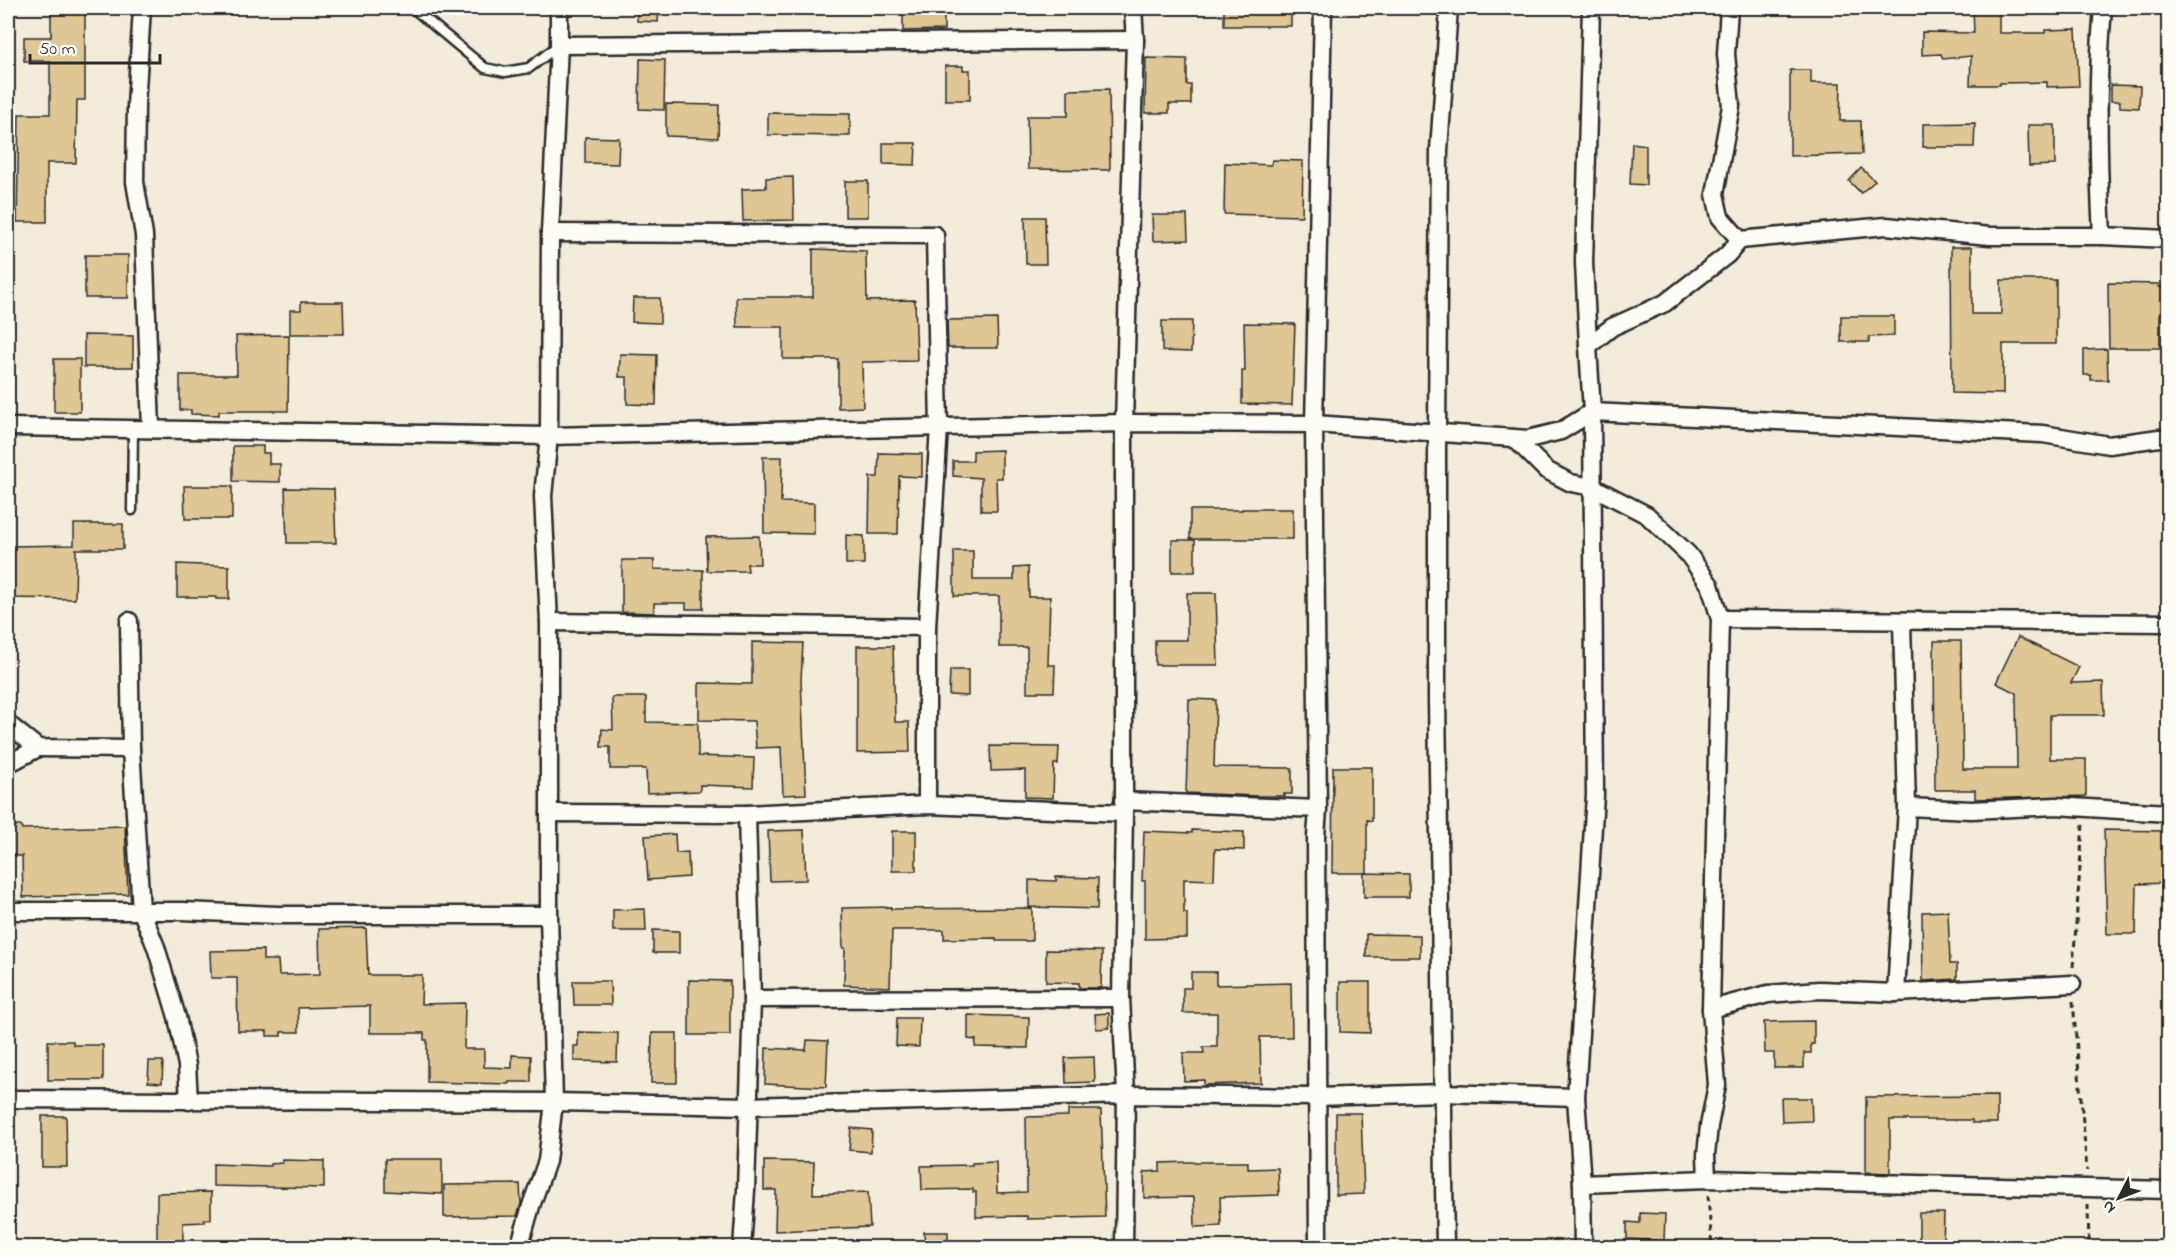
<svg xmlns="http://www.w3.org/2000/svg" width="2176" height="1255" viewBox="0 0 2176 1255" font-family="'Indie Flower',sans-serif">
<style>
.building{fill:#dec695;stroke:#2b2b2b;stroke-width:1.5}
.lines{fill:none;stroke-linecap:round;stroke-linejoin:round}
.service-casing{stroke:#2b2b2b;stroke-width:13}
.minor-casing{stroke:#2b2b2b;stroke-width:21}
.path{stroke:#2b2b2b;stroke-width:3;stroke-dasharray:6 4.5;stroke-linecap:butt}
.service{stroke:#fdfcf7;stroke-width:8}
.minor{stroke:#fdfcf7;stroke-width:16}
</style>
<rect width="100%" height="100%" fill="#f4ecda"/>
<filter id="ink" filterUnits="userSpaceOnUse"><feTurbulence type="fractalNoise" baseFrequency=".0167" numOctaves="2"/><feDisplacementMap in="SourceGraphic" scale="12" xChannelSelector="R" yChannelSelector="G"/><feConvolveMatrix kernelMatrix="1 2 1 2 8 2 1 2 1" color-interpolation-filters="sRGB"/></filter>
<g filter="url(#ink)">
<g class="building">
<polygon points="637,8 659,8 658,22 637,21"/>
<polygon points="903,8 944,8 944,30 903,31"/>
<rect x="1224" y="8" width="67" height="18"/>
<polygon points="1973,8 1999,8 1999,33 2045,33 2045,30 2076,29 2079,86 2047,87 2047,82 2000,83 2000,85 1970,85 1971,56 1943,59 1941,54 1922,55 1922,32 1974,33"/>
<polygon points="51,10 85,10 85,100 77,100 76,163 47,163 47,222 17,222 19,114 50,114 50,61 24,61 24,37 51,37"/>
<polygon points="1146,58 1187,59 1187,85 1191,85 1191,104 1169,104 1169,113 1145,113"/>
<polygon points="640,59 665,60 664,110 639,109"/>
<polygon points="945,66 963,66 963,70 970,70 970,100 945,100"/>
<polygon points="1790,70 1811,70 1811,83 1841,83 1840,121 1861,121 1862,154 1790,156"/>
<polygon points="2111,85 2140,86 2139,108 2120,107 2120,101 2111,101"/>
<polygon points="1109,89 1110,170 1028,169 1027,116 1068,116 1068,90"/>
<polygon points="666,104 719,105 718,138 666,136"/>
<polygon points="768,113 850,114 850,136 768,135"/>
<polygon points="1975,123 1974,147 1923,147 1923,124"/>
<polygon points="2028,125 2055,125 2055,165 2029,166"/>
<polygon points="585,137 619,138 618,164 585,163"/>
<polygon points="883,143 916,143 915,165 883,164"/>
<polygon points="1632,143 1646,145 1646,185 1630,184"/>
<polygon points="1272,160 1303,161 1302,216 1224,214 1225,163 1271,165"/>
<polygon points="1861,168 1875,181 1861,193 1849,181"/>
<polygon points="793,177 794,220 743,221 742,189 766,188 766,178"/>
<rect x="845" y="181" width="23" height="36"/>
<polygon points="1152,215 1187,215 1188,240 1153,241"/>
<polygon points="1025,217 1045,217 1046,264 1026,264"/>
<polygon points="1951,247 1972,247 1972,314 2001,314 2001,280 2056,280 2056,344 2003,344 2003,394 1952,393"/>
<polygon points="813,249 866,251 867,301 915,300 917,361 862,362 863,407 838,408 838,359 783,359 783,327 737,327 736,297 813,297"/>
<rect x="85" y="255" width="43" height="43"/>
<polygon points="2108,283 2159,284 2159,287 2169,287 2169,312 2160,312 2160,348 2109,348"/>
<polygon points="633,298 660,298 660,323 632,322"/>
<polygon points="301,302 343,302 344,334 290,334 290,310 301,310"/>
<polygon points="1841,316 1894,316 1894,336 1869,337 1869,342 1841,342"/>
<polygon points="997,319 998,348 948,348 947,320"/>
<polygon points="1162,321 1192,321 1191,352 1162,351"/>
<polygon points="1244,323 1295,324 1292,405 1242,404 1242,371 1245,371"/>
<polygon points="84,335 133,336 133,367 84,367"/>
<polygon points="289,335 288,411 219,411 219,415 191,414 191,410 180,410 180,375 237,375 236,336"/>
<polygon points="2107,349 2108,380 2091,380 2091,375 2084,375 2084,350"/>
<polygon points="620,354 657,355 656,405 627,404 627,377 619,377"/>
<rect x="54" y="359" width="26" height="53"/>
<polygon points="233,446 263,446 263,453 269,453 269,464 280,464 280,482 233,481"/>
<polygon points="1002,450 1002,478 996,478 997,511 981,511 981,478 953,476 953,461 973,461 973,451"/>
<polygon points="879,453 922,454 922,477 899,476 898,534 869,534 870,477 878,477"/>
<polygon points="763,457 782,457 781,502 814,503 814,534 764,533"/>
<polygon points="184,486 232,486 232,519 185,519"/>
<polygon points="285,488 334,489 336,543 287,543"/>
<polygon points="1242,509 1293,509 1293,539 1190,539 1190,510 1242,510"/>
<polygon points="74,524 123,524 123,549 76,549 75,599 8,598 8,546 74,545"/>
<polygon points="846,535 864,536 864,564 846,564"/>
<polygon points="759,536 760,564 747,564 748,571 707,571 706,537"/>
<rect x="1172" y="540" width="23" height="32"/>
<polygon points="954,551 973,551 973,580 1014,580 1014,568 1028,567 1029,597 1050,597 1048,665 1055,665 1054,692 1027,692 1027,647 999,647 999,596 954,596"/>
<polygon points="622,560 654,560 654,569 703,570 703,609 686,609 686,603 654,603 654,613 622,612"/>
<polygon points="177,564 229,566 229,599 216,599 216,597 177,597"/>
<polygon points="1187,593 1216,593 1218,665 1155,665 1155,640 1187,640"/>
<polygon points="2018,637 2079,667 2071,683 2103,682 2104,715 2050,715 2050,759 2086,759 2086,796 1975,799 1975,790 1935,790 1934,641 1961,641 1963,769 2017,769 2016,693 1996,683"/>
<polygon points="752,642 803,643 801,680 806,794 783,795 781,747 756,748 754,721 699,720 699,683 752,684"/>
<polygon points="857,646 893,646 895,722 909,722 910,752 857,753"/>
<polygon points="950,670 968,670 968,696 949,695"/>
<polygon points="612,697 646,697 646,722 698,723 698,756 754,758 753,787 700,785 700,791 647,793 646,769 610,769 610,747 601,747 602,729 613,730"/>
<polygon points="1189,699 1216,700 1214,767 1292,768 1292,794 1284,794 1285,796 1257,796 1186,793"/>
<polygon points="990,746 1059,747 1058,764 1054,764 1053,798 1025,797 1025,770 991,771"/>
<polygon points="1333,767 1372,767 1372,821 1367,820 1367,873 1332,873"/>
<polygon points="8,826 22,826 22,829 125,826 128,894 23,897 22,856 8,856"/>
<polygon points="804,830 806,880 770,881 768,831"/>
<polygon points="1192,830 1244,832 1244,850 1215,849 1214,880 1184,879 1184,913 1187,913 1187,938 1145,939 1145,881 1142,881 1144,831 1192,833"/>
<polygon points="2104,830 2167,831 2169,883 2137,884 2136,934 2107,934"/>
<rect x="892" y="831" width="24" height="40"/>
<polygon points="675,834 676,853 688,852 689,877 648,880 645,836"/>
<polygon points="1364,873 1409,874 1409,897 1364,897"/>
<polygon points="1056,877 1098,878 1097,909 1029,907 1029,880 1056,881"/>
<polygon points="891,907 891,909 1032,908 1032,941 996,941 996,938 944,939 944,930 892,930 890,987 844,985 845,948 843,948 842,908"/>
<polygon points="645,909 646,931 613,931 613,910"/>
<polygon points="1948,911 1950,964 1957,964 1957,979 1923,981 1922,912"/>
<polygon points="366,928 368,975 422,975 421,1004 465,1003 464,1049 484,1049 484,1067 512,1068 512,1055 531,1056 531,1082 509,1082 509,1084 427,1082 427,1040 424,1040 424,1033 370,1033 370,1006 298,1008 299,1032 281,1032 281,1036 267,1036 267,1031 238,1031 237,978 211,978 210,951 263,950 263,960 278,960 279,975 320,974 319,929"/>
<polygon points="653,930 679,931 679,953 653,953"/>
<polygon points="1366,934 1420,935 1420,957 1366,957"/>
<polygon points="1046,950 1102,951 1101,988 1079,988 1079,983 1046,982"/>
<polygon points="1191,972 1216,972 1216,985 1291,983 1292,1037 1260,1037 1261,1083 1204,1085 1204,1080 1184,1081 1183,1053 1204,1053 1203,1047 1217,1047 1217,1013 1183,1013 1183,988 1191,988"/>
<polygon points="689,980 730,981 730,1035 689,1035"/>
<polygon points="573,981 610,981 611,1005 574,1005"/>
<polygon points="1340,982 1370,982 1370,1033 1340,1032"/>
<polygon points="1109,1013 1109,1028 1096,1029 1095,1014"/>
<polygon points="968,1015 1029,1017 1028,1048 975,1047 976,1040 968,1039"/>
<polygon points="897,1018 920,1018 919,1047 896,1046"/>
<polygon points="1814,1021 1814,1044 1811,1044 1811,1053 1804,1053 1804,1068 1774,1068 1774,1053 1765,1053 1764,1022"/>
<polygon points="578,1032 618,1033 617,1062 574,1061 574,1046 578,1046"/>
<polygon points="652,1033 677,1033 677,1083 651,1083"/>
<polygon points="807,1040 828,1041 826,1087 765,1084 766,1048 806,1050"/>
<polygon points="48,1041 73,1041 73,1045 103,1045 103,1080 48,1080"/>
<polygon points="1094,1057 1095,1082 1066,1083 1065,1058"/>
<polygon points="149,1061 163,1061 162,1083 148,1082"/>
<polygon points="1997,1096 1997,1123 1972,1123 1972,1120 1890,1120 1890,1173 1866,1172 1866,1097"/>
<polygon points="1781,1098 1811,1098 1812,1121 1782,1122"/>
<polygon points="1068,1110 1101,1110 1105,1217 1027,1219 1027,1216 976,1217 976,1192 973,1192 973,1189 922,1190 921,1166 972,1165 972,1163 996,1162 997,1193 1027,1192 1026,1117 1068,1116"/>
<polygon points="1336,1113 1361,1113 1364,1194 1336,1195"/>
<polygon points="42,1116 66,1116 67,1167 42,1167"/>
<polygon points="851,1128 872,1130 871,1152 849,1150"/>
<polygon points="385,1159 442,1159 442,1194 385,1191"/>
<polygon points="282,1160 324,1161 324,1188 213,1186 213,1164 270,1166 270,1164 282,1163"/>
<polygon points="764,1161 814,1162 813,1194 868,1192 870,1227 775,1231 776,1190 764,1190"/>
<polygon points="1190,1162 1248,1162 1248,1169 1278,1168 1279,1195 1220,1197 1221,1226 1195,1227 1194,1197 1144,1198 1144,1172 1160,1171 1160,1163"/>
<polygon points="520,1184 521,1204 517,1216 444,1217 444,1185"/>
<polygon points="211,1192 211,1219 204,1219 204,1222 183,1223 183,1248 157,1248 157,1193"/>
<polygon points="1640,1213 1665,1214 1664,1241 1627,1239 1627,1222 1640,1223"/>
<polygon points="1919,1213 1944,1213 1943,1248 1919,1248"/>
<polygon points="924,1232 948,1232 948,1248 925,1248"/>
</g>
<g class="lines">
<g class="service-casing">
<g id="service">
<polyline points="413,8 485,68 505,72 529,68 559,45"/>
<polyline points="132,510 133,429"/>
</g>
</g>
<g class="minor-casing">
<g id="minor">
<polyline points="142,8 136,106 135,182 144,235 151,429"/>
<polyline points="1729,8 1726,54 1731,106 1715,194 1720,217 1740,240"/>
<polyline points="559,45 1135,40"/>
<polyline points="550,233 935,235 939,427 927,627 927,805"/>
<path d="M2102,236c-4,-76 -6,-153 1,-228"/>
<polyline points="1588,346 1584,262 1591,8"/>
<polyline points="8,427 549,436 1124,423 1314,424 1528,439 1561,431 1592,412 2043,434 2109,445 2159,438 2168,439"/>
<polyline points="1514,438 1546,470 1571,483 1593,487 1647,515 1688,554 1710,585 1720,619 1711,1009"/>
<polyline points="1720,619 2168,623"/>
<polyline points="129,621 131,749 141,910 156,947 177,1017 187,1065 189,1101"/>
<polyline points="549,622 927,627"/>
<polyline points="1902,622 1907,807 1971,810 2056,806 2168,813"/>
<polyline points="8,724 38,748 131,749"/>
<polyline points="8,764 38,748"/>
<polyline points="1123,801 1318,809"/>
<polyline points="549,813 747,814 927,805 1124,813"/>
<polyline points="8,911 182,911 278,915 549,915"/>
<polyline points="1896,993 1907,807"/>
<polyline points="752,999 1121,998"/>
<polyline points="8,1099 554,1102 749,1106 1126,1095 1317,1097 1442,1093 1576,1097"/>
<polyline points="1707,1179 1706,1155 1709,1126 1717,1085 1711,1009 1768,994 1819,990 1896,993 2072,984"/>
<polyline points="1582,1184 1707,1179 2168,1190"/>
<polyline points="521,1248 521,1241 531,1206 547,1161 554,1102 549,915 549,622 543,496 549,436 550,233 559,45 559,8"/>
<polyline points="742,1248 746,1190 752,999 747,814"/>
<polyline points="1124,1248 1126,1095 1121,998 1124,813 1124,423 1135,40 1133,8"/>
<polyline points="1318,1248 1316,837 1318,809 1314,424 1323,8"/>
<polyline points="1445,1248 1437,700 1437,433 1439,150 1449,8"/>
<polyline points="1583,1248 1582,1184 1576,1097 1595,795 1592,412 1588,346 1612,327 1665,303 1727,255 1740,240 1886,226 1990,236 2102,236 2168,239"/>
</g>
</g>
<g class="path">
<polyline points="2073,967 2083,824"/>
<polyline points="2073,1001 2087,1171"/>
<polyline points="1708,1195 1712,1248"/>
<polyline points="2088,1204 2089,1248"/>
</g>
<use href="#service" class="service"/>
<use href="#minor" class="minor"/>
</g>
</g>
<rect width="2176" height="1255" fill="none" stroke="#fdfcf7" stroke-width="30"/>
<rect x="15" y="15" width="2146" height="1225" fill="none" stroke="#2b2b2b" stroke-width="2" filter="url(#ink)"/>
<g transform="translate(2119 1198) rotate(228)" stroke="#fdfcf7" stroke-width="4.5" paint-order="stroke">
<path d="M0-4.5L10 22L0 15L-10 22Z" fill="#2b2b2b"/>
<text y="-9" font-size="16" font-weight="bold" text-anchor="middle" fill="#2b2b2b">N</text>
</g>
<path d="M30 54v9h130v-9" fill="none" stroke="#2b2b2b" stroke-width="3"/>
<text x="39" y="54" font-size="18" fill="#2b2b2b" stroke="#fdfcf7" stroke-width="4.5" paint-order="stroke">50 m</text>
</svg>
